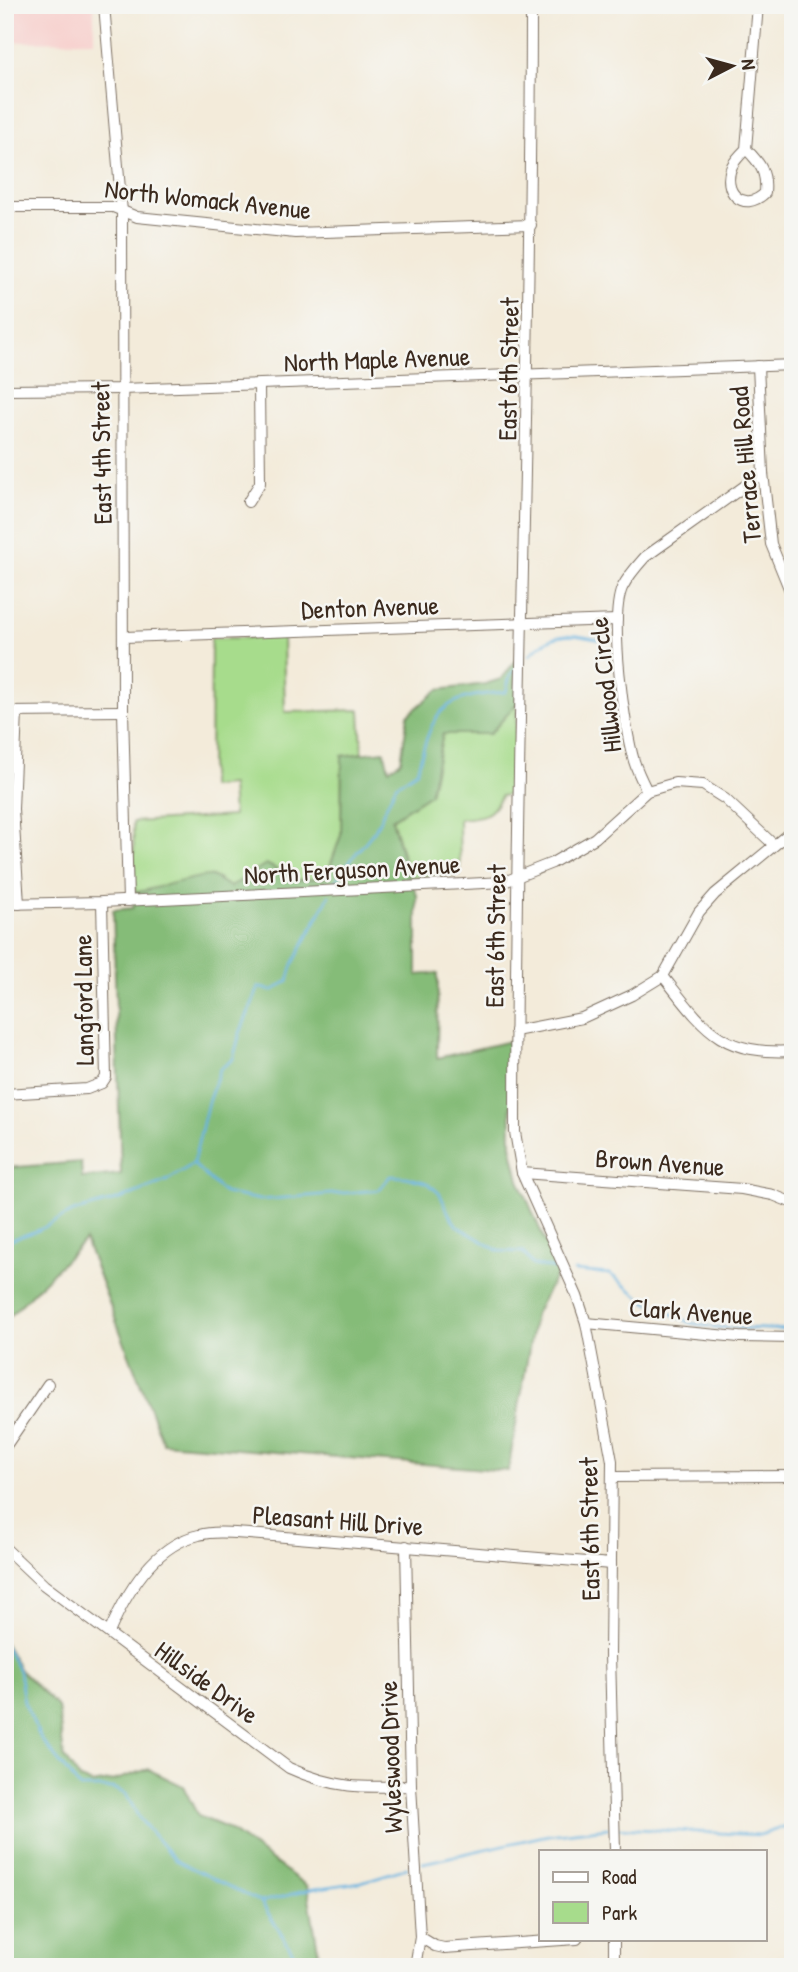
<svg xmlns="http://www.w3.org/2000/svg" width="798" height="1972" viewBox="0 0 798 1972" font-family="'Patrick Hand',sans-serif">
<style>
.built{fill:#f7d0cd}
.green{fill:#a7dc8c;stroke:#718355;stroke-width:2}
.forest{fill:#85bc78;stroke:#60734b;stroke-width:2}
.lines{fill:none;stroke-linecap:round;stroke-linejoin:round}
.stream{stroke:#66b2df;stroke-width:2.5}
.minor-casing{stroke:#7b6e60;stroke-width:12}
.minor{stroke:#fff;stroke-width:10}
.labels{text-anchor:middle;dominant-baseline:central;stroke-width:5;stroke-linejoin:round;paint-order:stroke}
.street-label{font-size:26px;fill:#3b2a1e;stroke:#f6f6f2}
</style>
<rect width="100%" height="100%" fill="#f6f6f2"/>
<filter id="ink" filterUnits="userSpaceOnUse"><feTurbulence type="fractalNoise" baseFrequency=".0143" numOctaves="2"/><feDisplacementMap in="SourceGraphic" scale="14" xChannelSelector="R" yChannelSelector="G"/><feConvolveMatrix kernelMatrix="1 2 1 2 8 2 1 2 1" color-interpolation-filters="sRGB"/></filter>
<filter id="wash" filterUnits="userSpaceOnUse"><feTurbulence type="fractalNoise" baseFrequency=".00686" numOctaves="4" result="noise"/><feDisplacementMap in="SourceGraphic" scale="28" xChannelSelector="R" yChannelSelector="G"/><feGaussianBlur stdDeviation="1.57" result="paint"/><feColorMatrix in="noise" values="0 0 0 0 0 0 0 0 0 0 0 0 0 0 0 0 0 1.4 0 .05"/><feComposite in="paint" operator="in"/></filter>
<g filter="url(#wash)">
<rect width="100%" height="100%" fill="#f3ebda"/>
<polygon class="built" points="5,5 94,5 94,41 7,42 5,89"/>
<g class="green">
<polygon points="211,638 283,638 285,712 360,710 362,753 342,756 341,835 326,878 298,880 266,865 230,888 210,876 135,893 133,822 233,816 231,785 210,787"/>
<path d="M517,703l-4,91 -12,2c-11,23 -19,20 -42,23l1,55 -51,3 -17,-58 38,-25 13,-60h47z"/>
</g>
<g class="forest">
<path d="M517,659v44l-27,31h-47l-13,60 -38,25 14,53 11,23v80l21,-2 -1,85 73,-17 1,104 8,35 39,92 -23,42 -27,157 -345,-28 -78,-203 -80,81v-153l76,-6 1,16 39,-4 -8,-264 20,-2 2,-15c13,-3 68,-19 76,-17 6,2 13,8 19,11l36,-23 32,16 28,-2 15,-43 1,-79 42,-5 5,18 12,-8 7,-46 30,-25 47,-6 16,-5z"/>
<polygon points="5,1644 20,1670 58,1707 64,1757 80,1779 92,1784 116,1780 148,1769 183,1786 198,1816 227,1828 307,1886 321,1967 5,1967"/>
</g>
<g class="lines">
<g class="stream">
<path d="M530,655c24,-26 45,-21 77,-13"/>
<path d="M335,883l6,-11 34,-42 21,-45 21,-14c17,-62 22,-74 89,-79l4,-17 5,-5"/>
<polyline points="193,1164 208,1102 220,1069 233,1059 240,1033 259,987 272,991 288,981 293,964 329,896"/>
<polyline points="5,1242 39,1230 73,1212 120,1199 166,1181 193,1164 224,1193 260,1200 379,1190 390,1176 406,1177 428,1183 440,1194 449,1214 457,1226 499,1251 523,1252 533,1265 556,1269"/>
<polyline points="574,1271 610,1274 645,1301 691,1323 713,1327 793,1330"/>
<polyline points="5,1646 19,1671 24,1702 41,1739 80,1788 112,1788 126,1794 139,1818 175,1860 261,1902 296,1957 297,1967"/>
<polyline points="616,1828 760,1835 793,1824"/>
<polyline points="423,1863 548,1835 608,1828"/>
<polyline points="261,1902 313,1889 361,1882 407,1868"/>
</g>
</g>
</g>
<g filter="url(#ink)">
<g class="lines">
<g class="minor-casing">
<g id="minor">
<polyline points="104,5 122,212 123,711 128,901"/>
<path d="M531,5c0,376 -16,751 -16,1127l7,41 55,123 9,27 26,138 -2,193 5,197"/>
<path d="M746,149c14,14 21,23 19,44 -22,21 -44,-2 -33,-27 3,-6 9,-12 14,-17l12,-144"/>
<polyline points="5,207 113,207 137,217 295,233 531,225"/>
<polyline points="758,366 763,473 771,544 793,598"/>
<polyline points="5,390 121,389 793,365"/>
<polyline points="248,502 260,483 259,385"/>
<polyline points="124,637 617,620"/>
<polyline points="5,712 123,711"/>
<polyline points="17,712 13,809 19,904"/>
<path d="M647,791c-5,-10 -10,-20 -13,-30 -10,-34 -25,-142 -12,-173 6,-12 14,-21 23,-31l118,-84"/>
<polyline points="5,904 102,902 504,882 552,863 595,838 647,791 675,783 703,785 725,799 774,845"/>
<path d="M663,976c42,53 57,79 130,75"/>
<polyline points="515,1031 582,1018 632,995 663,976 699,912 715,894 793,830"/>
<polyline points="5,1094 87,1089 102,1083 106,1077 102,902"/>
<polyline points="522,1173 742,1189 773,1195 793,1203"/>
<polyline points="586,1323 739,1337 793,1338"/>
<polyline points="5,1447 48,1384"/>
<polyline points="613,1477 793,1476"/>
<polyline points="406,1546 411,1786 420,1937 415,1967"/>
<path d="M5,1548l39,37 245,183c47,21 72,20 122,18"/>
<path d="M109,1633c17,-40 45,-88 90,-98 16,-4 33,-2 50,-1l362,30"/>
<polyline points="420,1937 435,1946 444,1948 577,1939"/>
<polyline points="614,1967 614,1939"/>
</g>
</g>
<use href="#minor" class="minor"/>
</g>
</g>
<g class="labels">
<g class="street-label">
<text transform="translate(208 199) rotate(6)">North Womack Avenue</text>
<text transform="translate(377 359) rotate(-2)">North Maple Avenue</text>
<text transform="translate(508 369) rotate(-89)">East 6th Street</text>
<text transform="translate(101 453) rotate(-91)">East 4th Street</text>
<text transform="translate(745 465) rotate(-95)">Terrace Hill Road</text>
<text transform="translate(370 607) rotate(-2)">Denton Avenue</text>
<text transform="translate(605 685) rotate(-96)">Hillwood Circle</text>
<text transform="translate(352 869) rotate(-3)">North Ferguson Avenue</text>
<text transform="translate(495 936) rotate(-89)">East 6th Street</text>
<text transform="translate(83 1000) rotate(-91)">Langford Lane</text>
<text transform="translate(660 1162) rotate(4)">Brown Avenue</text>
<text transform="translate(691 1311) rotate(4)">Clark Avenue</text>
<text transform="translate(338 1520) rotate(4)">Pleasant Hill Drive</text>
<text transform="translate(589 1529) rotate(-91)">East 6th Street</text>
<text transform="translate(207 1682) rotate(36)">Hillside Drive</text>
<text transform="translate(390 1757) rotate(-92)">Wyleswood Drive</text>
</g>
</g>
<rect width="798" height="1972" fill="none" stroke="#f6f6f2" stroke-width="28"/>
<rect x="539" y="1850" width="228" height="91" fill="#f6f6f2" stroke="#aba49d" stroke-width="2"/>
<rect x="553" y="1872" width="35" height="10" fill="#ffffff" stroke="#aba49d" stroke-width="2"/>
<text x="602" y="1884" font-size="21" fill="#3b2a1e">Road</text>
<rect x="553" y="1902" width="35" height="21" fill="#a7dc8c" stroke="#aba49d" stroke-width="2"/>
<text x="602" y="1920" font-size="21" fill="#3b2a1e">Park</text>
<g transform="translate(732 66) rotate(84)" stroke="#f6f6f2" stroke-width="5" paint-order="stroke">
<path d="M0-5L12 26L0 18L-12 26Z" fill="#3b2a1e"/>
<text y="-10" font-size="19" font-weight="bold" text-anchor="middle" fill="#3b2a1e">N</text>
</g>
</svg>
